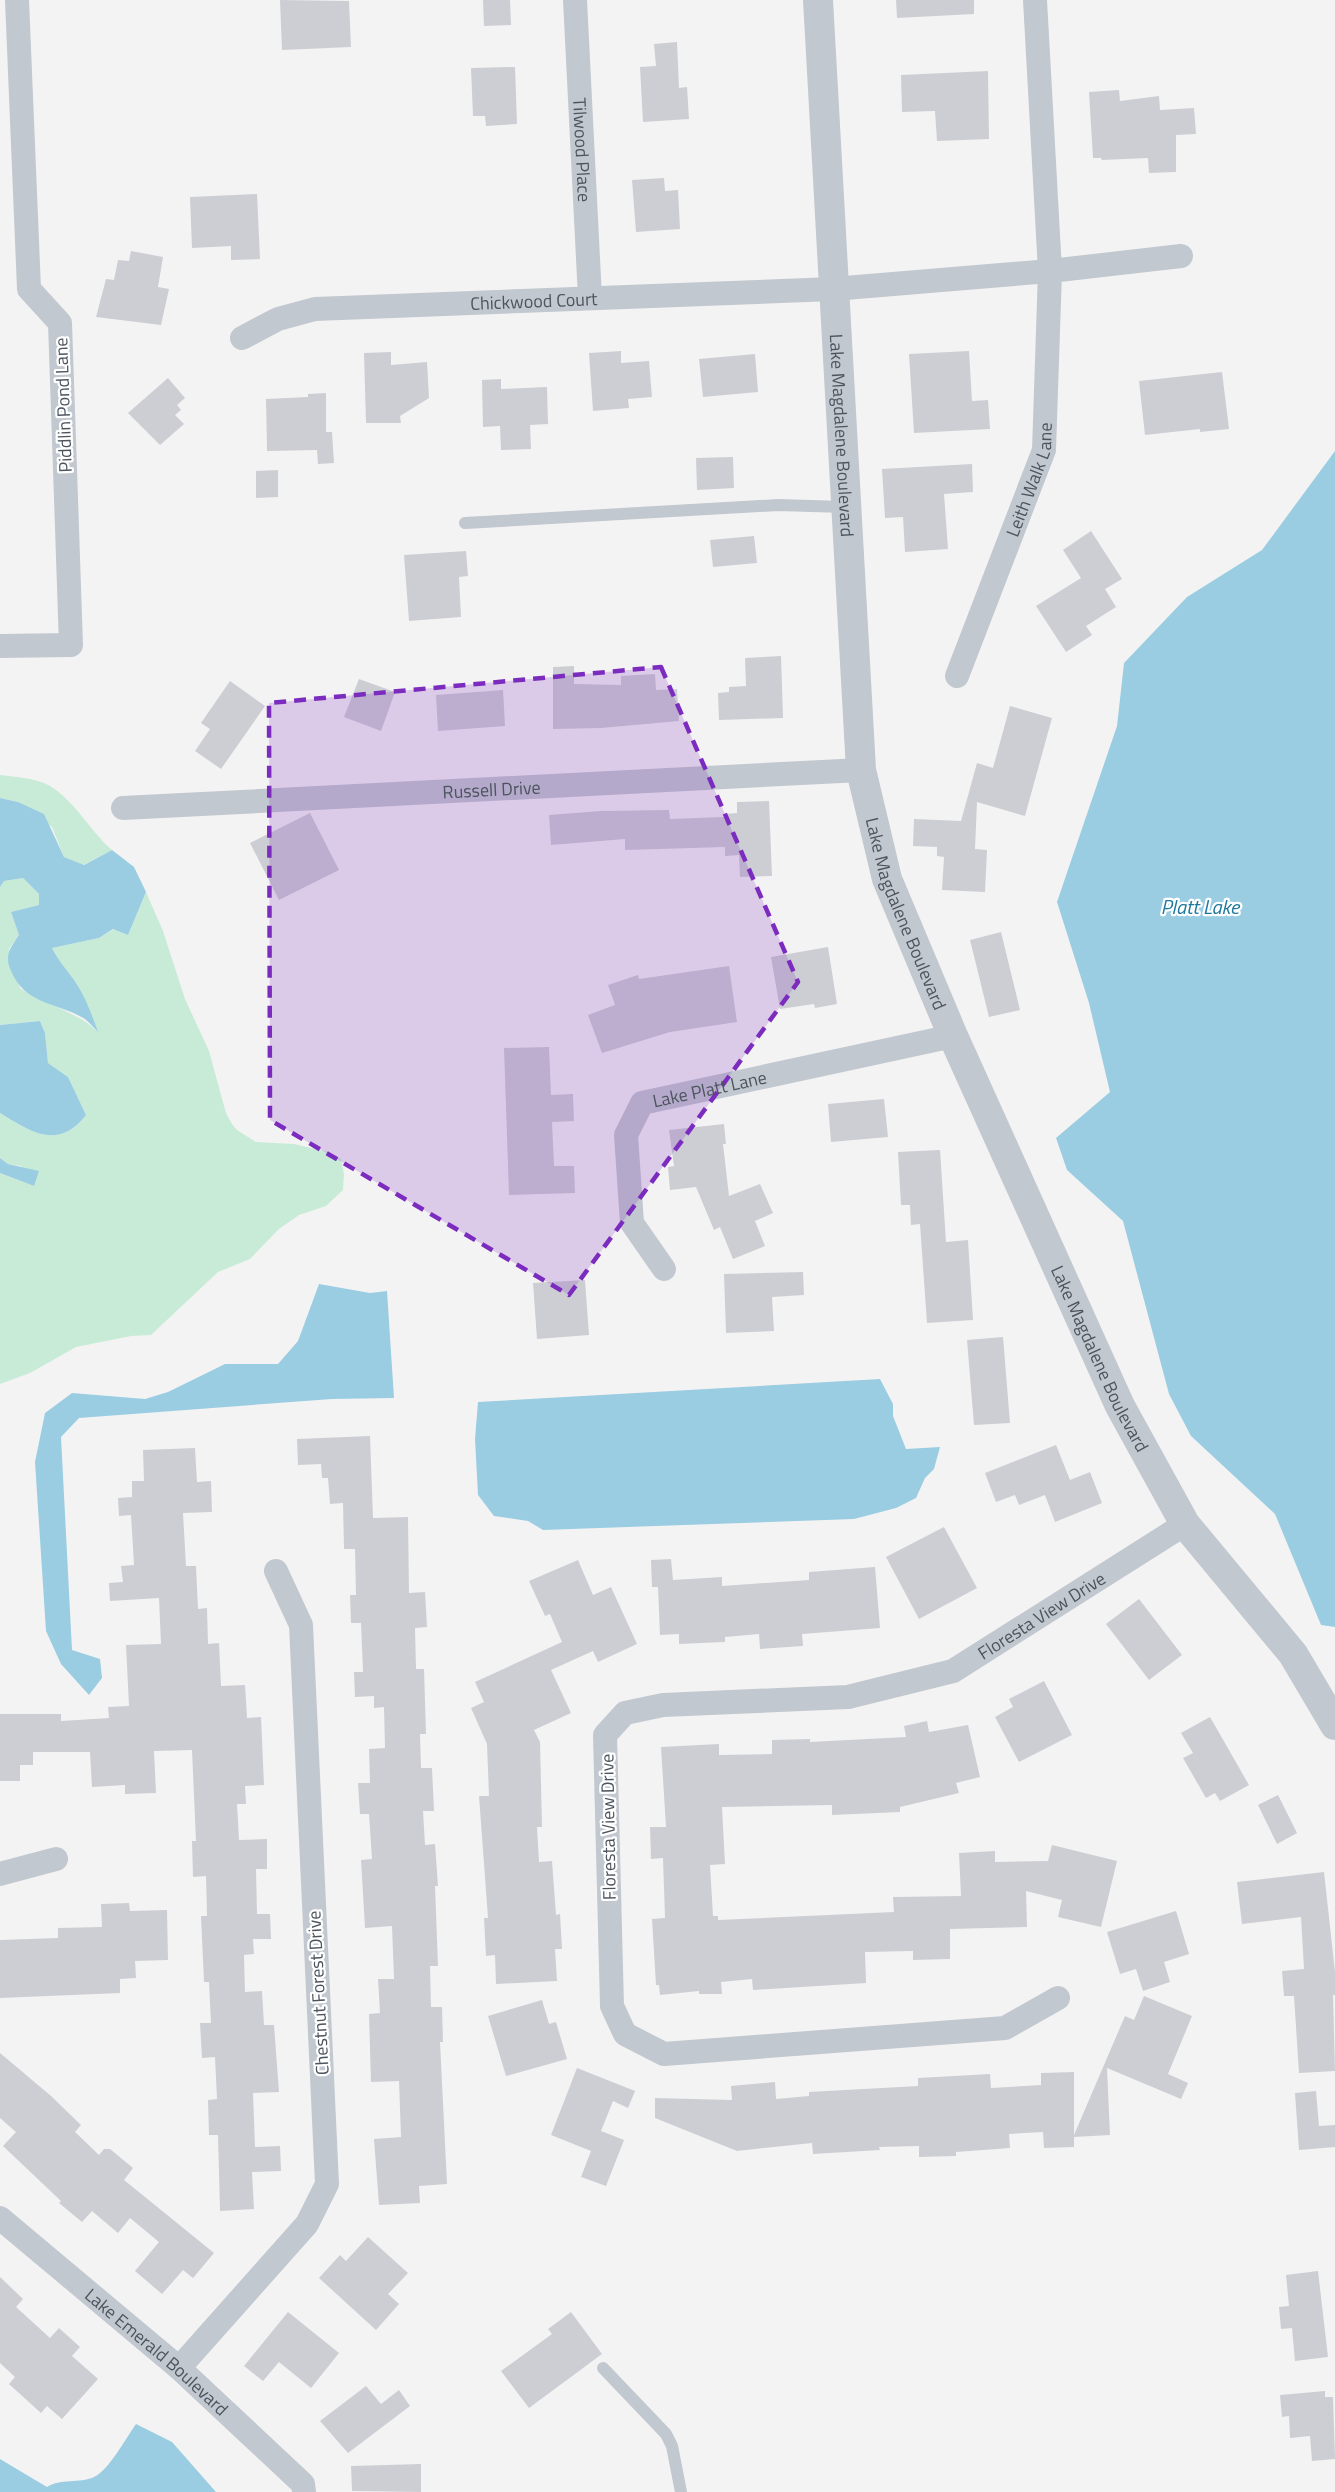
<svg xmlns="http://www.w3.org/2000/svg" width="1335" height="2492" viewBox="0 0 1335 2492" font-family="'Titillium Web',sans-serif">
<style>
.green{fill:#c8ebd8}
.water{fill:#9acde2}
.building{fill:#cdced4}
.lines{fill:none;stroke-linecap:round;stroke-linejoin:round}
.service{stroke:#c2c8cf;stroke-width:12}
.minor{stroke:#c2c8cf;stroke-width:24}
.tertiary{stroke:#c2c8cf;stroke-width:30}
.marked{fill:#7b2cbf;fill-opacity:0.2;stroke:#7b2cbf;stroke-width:4.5;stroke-dasharray:12 8;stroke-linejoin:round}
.labels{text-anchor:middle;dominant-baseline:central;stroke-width:4.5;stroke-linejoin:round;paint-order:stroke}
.street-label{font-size:18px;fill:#4c545e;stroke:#fff}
.water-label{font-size:20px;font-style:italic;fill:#1f789e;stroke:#fff}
</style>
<rect width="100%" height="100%" fill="#f4f3f3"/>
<g class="green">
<path d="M0,775c16,2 36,3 50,11 25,15 40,45 62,64l-29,15 -19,-8 -12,-30 -34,-25 -18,-4z"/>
<path d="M23,878l16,16v11l-28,7 8,23 -10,14 11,39c25,17 56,23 77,43 -7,-32 -30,-55 -45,-83l47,-10 15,-9 14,6 18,-43 17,39 22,68 24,52 17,62 6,11 5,6 19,12 38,2 34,8 13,7 3,15 -1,16 -17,16 -27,9 -20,14 -29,30 -32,13 -67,63 -20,1 -55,11 -46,26 -30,11v-211l34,13 -13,-20 -13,-2 -8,-6v-45c30,19 59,38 86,2l-18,-38 -20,-14 -3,-30 -5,-12 -40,4v-138l4,-6z"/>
</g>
<g class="water">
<polygon points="1335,451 1335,1627 1321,1625 1275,1514 1191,1436 1169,1394 1123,1221 1067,1170 1056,1138 1110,1092 1089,1003 1057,902 1117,726 1124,663 1187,597 1262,550"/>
<path d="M0,798l18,4 26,12 20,43 20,8 28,-15 22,17 12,25 -18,43 -15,-6 -14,9 -47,10c6,12 14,21 22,32 11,16 18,34 24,52 -4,-4 -8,-9 -13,-13 -24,-15 -56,-14 -71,-42 -10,-19 -7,-25 5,-42l-8,-23 28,-7v-11l-16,-16 -19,3 -4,6z"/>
<path d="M40,1021l5,12 3,30 20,14 18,38c-28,36 -55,17 -86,-2v-88z"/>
<polygon points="0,1158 8,1164 39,1171 34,1186 0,1173"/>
<polygon points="319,1284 370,1293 387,1291 394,1398 332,1399 79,1418 61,1437 72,1650 100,1659 102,1678 89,1695 61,1664 46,1631 35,1462 45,1413 72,1393 145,1399 168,1392 225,1364 278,1364 298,1341"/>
<polygon points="880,1379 893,1404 893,1416 906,1449 940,1447 934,1469 925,1478 916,1498 896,1508 854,1519 543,1530 528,1521 494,1516 478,1495 475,1439 478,1402"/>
<path d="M136,2424l36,18 44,50h-216v-33l47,28c14,-9 32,-3 47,-10 15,-7 32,-39 42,-53z"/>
</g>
<g class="building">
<polygon points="280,0 349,1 351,47 282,50"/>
<polygon points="483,0 510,0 511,25 484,26"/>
<polygon points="896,0 974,0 974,14 897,18"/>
<polygon points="677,42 679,88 687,87 689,119 643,122 640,67 656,66 654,44"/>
<polygon points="515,67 517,124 486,126 485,116 473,116 471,68"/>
<polygon points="988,71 989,139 937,141 935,111 902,112 901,75"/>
<polygon points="1119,90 1120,101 1159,96 1160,110 1194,108 1196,134 1176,135 1176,172 1149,173 1148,158 1102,160 1101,158 1093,158 1089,92"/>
<polygon points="664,178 665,191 678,190 680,229 636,232 632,180"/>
<polygon points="257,194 260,259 231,260 231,246 192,248 190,197"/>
<polygon points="131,251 163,257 158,287 169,289 161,325 96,317 106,279 114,280 118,260 129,261"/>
<polygon points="621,351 621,363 649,361 652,397 628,399 629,408 593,411 589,353"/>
<polygon points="969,351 972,401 988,400 990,429 914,433 909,354"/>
<polygon points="391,352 391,365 427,362 429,398 400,416 401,423 366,423 364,353"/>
<polygon points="755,354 758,392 703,397 699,359"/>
<polygon points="1222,372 1229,429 1200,432 1200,429 1145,435 1139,381"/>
<polygon points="168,378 185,398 177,405 181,410 175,415 184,424 160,445 128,413"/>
<polygon points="501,379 501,389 547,387 548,424 530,425 531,449 501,450 500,426 483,427 482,380"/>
<polygon points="326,393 326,432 332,432 334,463 318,464 317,450 267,451 266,399 308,397 308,394"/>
<polygon points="733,457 734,488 697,490 696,458"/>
<polygon points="972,464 973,492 944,494 948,549 905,552 903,517 885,518 882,469"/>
<polygon points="278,470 278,497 256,498 256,471"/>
<polygon points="1091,531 1122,579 1105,589 1116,607 1086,626 1092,635 1066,652 1036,606 1081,578 1063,550"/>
<polygon points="754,536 757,563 713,567 710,540"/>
<polygon points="466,551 468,576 459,577 461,617 409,621 404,555"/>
<polygon points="781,656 783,718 719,720 718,693 729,692 729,687 746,686 745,658"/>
<polygon points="574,666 574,684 621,685 621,676 655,674 656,690 677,689 679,721 601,728 553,729 553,667"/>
<polygon points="359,679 395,692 381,731 344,717"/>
<polygon points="230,681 265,706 221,769 195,751 210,729 201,723"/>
<polygon points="503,690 505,726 438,731 436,695"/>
<polygon points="1010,706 1052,718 1025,816 977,802 975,849 987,850 985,892 942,890 944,857 937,856 937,847 913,846 914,819 961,821 977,763 993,768"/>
<polygon points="769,801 772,876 740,877 739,855 725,856 725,847 625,850 625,839 551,845 549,815 601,811 669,810 670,819 724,817 724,814 737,813 737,802"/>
<polygon points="310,813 339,870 279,900 250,843"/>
<polygon points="1001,932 1020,1010 989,1017 970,940"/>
<polygon points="828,947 837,1004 815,1008 814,1004 780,1009 771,957"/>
<polygon points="729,966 737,1022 670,1032 602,1053 588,1015 615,1005 608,985 638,975 639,979"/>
<polygon points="549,1047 551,1095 573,1094 574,1121 552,1122 554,1166 574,1166 575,1193 509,1195 504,1048"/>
<polygon points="884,1099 888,1137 831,1142 828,1104"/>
<polygon points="724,1124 726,1144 723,1144 729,1196 760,1184 773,1213 755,1221 765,1246 733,1259 720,1227 714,1230 696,1187 670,1190 668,1167 674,1166 669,1130"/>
<polygon points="940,1150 946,1242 968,1240 973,1320 927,1323 920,1224 911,1225 910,1205 901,1205 898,1152"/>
<polygon points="803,1272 804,1295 772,1297 774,1331 726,1333 724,1274"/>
<polygon points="585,1280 589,1335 537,1339 533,1283"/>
<polygon points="1003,1337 1010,1423 974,1425 967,1340"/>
<polygon points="370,1436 373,1518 408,1517 409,1593 425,1592 427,1627 415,1628 416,1669 424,1669 426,1734 420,1734 421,1768 432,1768 434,1811 423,1811 425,1845 435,1844 438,1886 435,1886 438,1966 430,1966 431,2007 442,2007 443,2042 440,2042 447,2184 419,2186 420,2203 379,2205 374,2139 401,2137 399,2081 371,2082 369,2014 380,2013 378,1979 394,1979 392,1926 365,1928 361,1860 372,1859 369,1814 360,1814 358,1783 370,1783 369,1749 385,1748 384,1707 374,1708 374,1696 355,1697 354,1672 363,1672 361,1623 351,1623 350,1595 356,1595 355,1549 344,1549 343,1503 330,1504 328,1478 322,1478 321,1464 298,1465 297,1439"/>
<polygon points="1056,1445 1070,1480 1090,1472 1102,1503 1055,1522 1045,1495 1019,1505 1015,1495 996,1502 985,1473"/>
<polygon points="195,1448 197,1482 211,1481 212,1512 183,1513 186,1566 196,1566 198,1609 207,1608 208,1644 219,1643 221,1686 245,1685 247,1718 261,1717 264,1785 245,1786 246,1804 237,1804 239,1840 267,1839 267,1869 256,1869 257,1914 270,1914 271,1939 253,1939 254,1954 244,1955 245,1992 262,1991 264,2025 274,2025 279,2092 253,2093 255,2147 280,2146 281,2171 252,2172 254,2209 220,2211 218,2135 209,2135 208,2100 217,2099 215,2057 202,2058 200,2023 211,2023 209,1982 204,1982 201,1916 207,1916 206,1876 193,1877 192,1841 196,1841 192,1750 154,1751 156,1793 125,1794 125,1785 92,1787 90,1752 33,1752 33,1765 20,1765 20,1781 0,1781 0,1714 61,1714 61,1721 109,1718 108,1707 129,1706 126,1645 161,1644 159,1598 110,1601 109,1583 123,1582 121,1566 134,1565 131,1515 119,1516 118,1498 132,1497 132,1481 144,1481 143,1450"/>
<polygon points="944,1527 977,1588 919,1619 886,1557"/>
<polygon points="671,1559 673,1580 722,1577 722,1586 809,1580 809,1572 875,1567 880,1628 802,1634 803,1646 760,1649 759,1634 725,1637 725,1642 679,1644 679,1634 660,1635 658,1587 652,1587 651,1560"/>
<polygon points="578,1560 593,1595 611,1587 637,1644 598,1662 593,1651 551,1670 571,1713 534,1730 540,1742 542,1827 537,1827 539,1862 552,1861 556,1915 560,1914 562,1949 555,1949 557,1981 496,1984 495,1955 486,1956 484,1918 488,1918 479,1796 489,1796 487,1744 471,1708 484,1702 475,1682 562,1642 550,1614 545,1616 529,1581"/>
<polygon points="1139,1599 1182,1655 1149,1680 1106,1624"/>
<polygon points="1044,1681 1072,1735 1019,1762 995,1717 1013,1707 1009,1699"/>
<polygon points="1210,1717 1249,1785 1220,1801 1215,1793 1206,1798 1183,1758 1193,1753 1181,1733"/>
<polygon points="927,1721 929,1732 968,1725 980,1777 956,1783 959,1793 900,1807 900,1812 832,1815 832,1805 722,1807 725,1864 710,1865 713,1916 718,1916 718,1920 894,1912 893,1897 961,1896 959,1853 995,1851 995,1862 1048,1861 1052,1845 1117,1861 1101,1927 1058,1917 1062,1900 1026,1891 1027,1927 950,1929 950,1959 913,1960 913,1951 865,1952 866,1983 753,1990 752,1979 721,1982 722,1994 699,1994 699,1991 660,1995 659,1985 656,1985 652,1919 665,1918 663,1858 651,1859 650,1827 666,1827 661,1747 719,1744 719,1755 772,1754 772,1740 810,1739 810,1742 906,1737 904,1726"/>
<polygon points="1278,1795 1297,1833 1277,1844 1258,1805"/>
<polygon points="1324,1872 1335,1972 1335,1995 1333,1995 1335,2071 1299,2073 1294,1996 1284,1996 1282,1971 1304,1969 1301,1917 1242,1924 1237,1882"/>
<polygon points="129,1903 130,1911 167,1910 168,1960 135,1961 136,1978 120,1979 120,1993 0,1998 0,1940 58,1938 58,1928 102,1927 101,1904"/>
<polygon points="1176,1911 1189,1954 1164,1962 1170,1982 1143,1991 1136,1969 1120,1974 1107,1932"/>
<polygon points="1144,1996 1192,2016 1168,2074 1188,2083 1181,2099 1107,2068 1110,2135 1074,2137 1074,2147 1044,2148 1043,2132 1009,2134 1010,2148 956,2152 956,2156 919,2157 919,2146 879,2147 880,2150 813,2154 812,2143 737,2151 655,2118 655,2098 732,2100 731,2086 775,2082 776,2099 809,2096 809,2092 918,2086 918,2078 990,2074 991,2088 1041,2085 1041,2073 1074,2072 1074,2135 1125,2016 1134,2020"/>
<polygon points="542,2000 549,2024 556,2022 567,2059 506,2076 488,2016"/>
<polygon points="0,2053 51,2096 81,2125 75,2132 99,2155 104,2149 110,2149 133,2168 124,2180 214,2253 193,2278 183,2270 162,2294 135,2271 159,2242 130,2218 118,2233 92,2211 82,2222 59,2203 61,2201 3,2146 16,2132 0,2118"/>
<polygon points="577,2068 635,2091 628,2108 613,2101 601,2131 624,2140 606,2186 581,2177 591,2151 551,2135"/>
<polygon points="1316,2091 1319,2126 1335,2125 1335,2147 1299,2150 1295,2093"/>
<polygon points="368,2237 408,2273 388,2294 399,2304 376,2330 319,2278 340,2255 346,2261"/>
<polygon points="1318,2271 1328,2357 1295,2361 1292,2328 1281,2329 1279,2307 1289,2306 1286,2275"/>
<polygon points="0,2277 23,2299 16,2307 50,2338 59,2328 80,2347 72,2356 98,2379 62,2419 47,2406 41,2413 9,2384 15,2377 0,2363"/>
<polygon points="288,2312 339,2353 311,2388 279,2362 263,2381 244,2366"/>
<polygon points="571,2312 602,2354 529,2408 501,2371 552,2334 548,2329"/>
<polygon points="366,2386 381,2404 399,2390 410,2406 348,2453 320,2421"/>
<polygon points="1325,2391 1325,2397 1333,2397 1335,2459 1312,2461 1310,2436 1290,2438 1289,2416 1282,2417 1280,2395"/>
<polygon points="421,2464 421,2492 352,2491 351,2466"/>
</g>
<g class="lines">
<g class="service">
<polyline points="465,523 778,505 845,507"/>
<polyline points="603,2368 666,2434 672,2446 681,2492"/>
</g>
<g class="minor">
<path id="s1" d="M575,0l15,298"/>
<path id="s2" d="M242,338l36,-19 37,-10 518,-20 217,-18 131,-15"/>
<polyline points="0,646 71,645 60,323 29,289 17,0"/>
<path id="s3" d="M957,676l87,-226 6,-179 -15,-271"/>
<path id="s4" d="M123,808l738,-38"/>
<path id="s5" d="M664,1269l-32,-46 -6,-88 16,-32 311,-67"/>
<polyline points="0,1874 56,1859"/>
<path id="s6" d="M1058,1998l-53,30 -341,26 -39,-20 -13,-28 -7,-271 20,-22 38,-8 185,-8 105,-26 232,-147"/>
<path id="s7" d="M0,2218l179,150 124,116 1,8"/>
<polyline points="179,2368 307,2224 327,2184 301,1625 276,1571"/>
</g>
<path class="tertiary" id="s8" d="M818,0l43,770 26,109 66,157 167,370 65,118 108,130 42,71"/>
</g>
<path class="marked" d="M661,667l137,315 -229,313 -299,-175 -1,-417z"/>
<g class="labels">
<g class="street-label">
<text stroke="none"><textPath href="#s1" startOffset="150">Tilwood Place</textPath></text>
<text stroke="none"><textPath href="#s2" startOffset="298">Chickwood Court</textPath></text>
<text transform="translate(63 405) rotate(-92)">Piddlin Pond Lane</text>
<text stroke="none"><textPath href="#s8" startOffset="436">Lake Magdalene Boulevard</textPath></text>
<text stroke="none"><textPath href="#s3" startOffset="210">Leith Walk Lane</textPath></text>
<text stroke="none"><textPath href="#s4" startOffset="369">Russell Drive</textPath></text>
<text stroke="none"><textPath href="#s8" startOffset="922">Lake Magdalene Boulevard</textPath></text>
<text stroke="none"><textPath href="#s5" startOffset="249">Lake Platt Lane</textPath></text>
<text stroke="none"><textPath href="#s8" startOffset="1408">Lake Magdalene Boulevard</textPath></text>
<text stroke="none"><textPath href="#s6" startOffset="1215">Floresta View Drive</textPath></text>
<text transform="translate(608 1827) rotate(-91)">Floresta View Drive</text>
<text transform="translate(318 1993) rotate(-93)">Chestnut Forest Drive</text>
<text stroke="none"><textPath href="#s7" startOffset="206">Lake Emerald Boulevard</textPath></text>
</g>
<g class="water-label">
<text x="1200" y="906">Platt Lake</text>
</g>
</g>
</svg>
